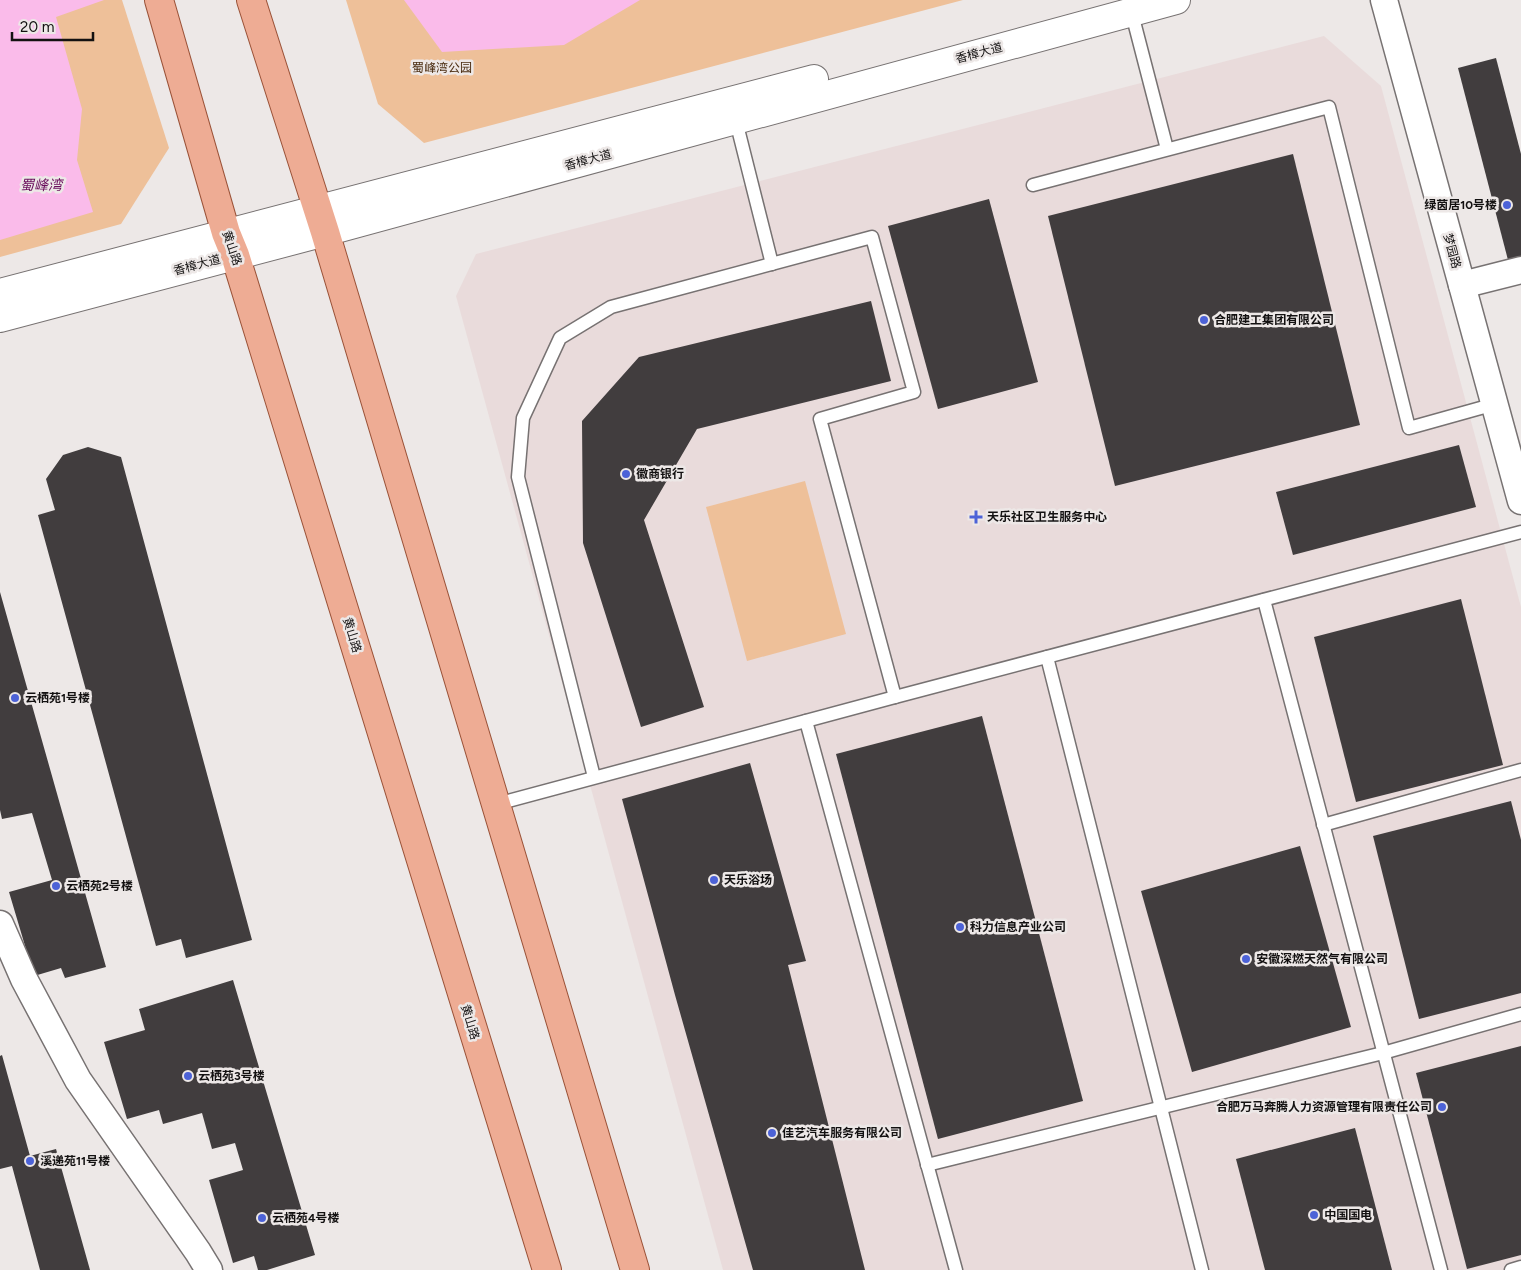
<svg xmlns="http://www.w3.org/2000/svg" width="1521" height="1270" viewBox="0 0 1521 1270" font-family="Figtree,'Noto Sans SC',sans-serif">
<style>
.built{fill:#e9dbdb}
.green{fill:#eec099}
.water{fill:#fabbea}
.building{fill:#413d3e}
.lines{fill:none;stroke-linecap:round;stroke-linejoin:round}
.service-casing{stroke:#777272;stroke-width:15}
.minor-casing{stroke:#777272;stroke-width:29}
.tertiary-casing{stroke:#777272;stroke-width:30}
.primary-casing{stroke:#9a5238;stroke-width:30}
.service{stroke:#fff;stroke-width:12}
.minor{stroke:#fff;stroke-width:26}
.tertiary{stroke:#fff;stroke-width:28}
.primary{stroke:#eeac94;stroke-width:28}
.poi-dot{fill:#4c62d7;stroke:#ede8e7;stroke-width:2}
.labels{text-anchor:middle;dominant-baseline:central;stroke-width:5;stroke-linejoin:round;paint-order:stroke}
.street-label{font-size:12px;fill:#131111;stroke:#ede8e7}
.park-label{font-size:12px;fill:#4b2d11;stroke:#ede8e7}
.poi-label{font-size:12px;font-weight:bold;fill:#131111;stroke:#ede8e7;text-anchor:start}
.water-label{font-size:14px;font-style:italic;fill:#6a0e5c;stroke:#ede8e7}
</style>
<rect width="100%" height="100%" fill="#ede8e7"/>
<polygon class="built" points="1324,36 1381,86 1521,607 1521,1270 723,1270 456,296 476,254"/>
<g class="green">
<polygon points="0,0 122,0 169,148 121,224 0,257"/>
<polygon points="346,0 963,0 424,143 378,104"/>
<polygon points="805,481 846,634 747,661 706,507"/>
</g>
<g class="water">
<polygon points="0,0 104,0 56,17 82,109 77,160 93,212 0,240"/>
<polygon points="404,0 640,0 564,45 442,52"/>
</g>
<g class="building">
<polygon points="1496,58 1521,154 1521,257 1508,260 1458,68"/>
<polygon points="1293,154 1360,425 1115,486 1048,216"/>
<polygon points="989,199 1038,382 938,409 888,226"/>
<polygon points="871,301 891,381 697,429 644,520 704,707 641,727 583,543 582,421 639,357"/>
<polygon points="1459,445 1476,507 1293,555 1276,492"/>
<polygon points="88,447 121,457 252,940 186,958 181,939 156,946 38,515 55,510 46,479 63,455"/>
<polygon points="0,592 106,967 65,978 61,968 34,976 9,892 52,880 32,813 2,819 0,810"/>
<polygon points="1461,599 1503,765 1356,802 1314,637"/>
<polygon points="982,716 1083,1101 938,1139 836,754"/>
<polygon points="750,763 806,961 788,965 865,1270 753,1270 675,995 622,799"/>
<polygon points="1511,801 1521,840 1521,993 1419,1019 1373,836"/>
<polygon points="1300,846 1351,1027 1192,1072 1141,891"/>
<polygon points="233,980 315,1255 267,1270 258,1270 254,1256 233,1263 209,1180 243,1170 235,1143 212,1149 202,1113 163,1124 159,1110 127,1119 104,1042 145,1030 139,1009"/>
<polygon points="1521,1046 1521,1255 1467,1269 1416,1073"/>
<polygon points="2,1055 30,1156 56,1149 90,1270 40,1270 12,1166 0,1169 0,1056"/>
<polygon points="1355,1128 1392,1270 1265,1270 1236,1159"/>
</g>
<g class="lines">
<g class="service-casing">
<g id="service">
<polyline points="1131,10 1167,149"/>
<polyline points="735,117 772,264"/>
<polyline points="1033,185 1329,107 1409,428 1495,404"/>
<polyline points="1264,600 1441,1270"/>
<polyline points="1047,657 1202,1270"/>
<polyline points="806,721 956,1270"/>
<polyline points="594,777 518,477 523,418 560,338 611,307 872,237 914,392 820,419 895,697"/>
<polyline points="497,804 895,697 1521,532"/>
<polyline points="1323,825 1521,770"/>
<polyline points="927,1165 1383,1053 1521,1014"/>
<polyline points="1511,1270 1521,1267"/>
</g>
</g>
<g class="minor-casing">
<g id="minor">
<polyline points="1384,0 1521,501"/>
<polyline points="1462,285 1521,270"/>
<polyline points="0,924 24,979 78,1080 198,1252 209,1270"/>
</g>
</g>
<g class="tertiary-casing">
<g id="tertiary">
<polyline points="0,293 814,79"/>
<polyline points="0,318 325,232 1176,0"/>
</g>
</g>
<g class="primary-casing">
<g id="primary">
<polyline points="159,0 226,233 235,255 547,1270"/>
<polyline points="251,0 325,232 635,1270"/>
</g>
</g>
<use href="#service" class="service"/>
<use href="#minor" class="minor"/>
<use href="#tertiary" class="tertiary"/>
<use href="#primary" class="primary"/>
</g>
<g class="poi-dot">
<circle cx="1507" cy="205" r="5"/>
<circle cx="1204" cy="320" r="5"/>
<circle cx="626" cy="474" r="5"/>
<path d="M973.5 509.5h5v5h5v5h-5v5h-5v-5h-5v-5h5z"/>
<circle cx="15" cy="698" r="5"/>
<circle cx="714" cy="880" r="5"/>
<circle cx="56" cy="886" r="5"/>
<circle cx="960" cy="927" r="5"/>
<circle cx="1246" cy="959" r="5"/>
<circle cx="188" cy="1076" r="5"/>
<circle cx="1442" cy="1107" r="5"/>
<circle cx="772" cy="1133" r="5"/>
<circle cx="30" cy="1161" r="5"/>
<circle cx="1314" cy="1215" r="5"/>
<circle cx="262" cy="1218" r="5"/>
</g>
<g class="labels">
<g class="street-label">
<text transform="translate(979 53) rotate(-15)">香樟大道</text>
<text transform="translate(588 160) rotate(-15)">香樟大道</text>
<text transform="translate(232 248) rotate(71)">黄山路</text>
<text transform="translate(1452 251) rotate(75)">梦园路</text>
<text transform="translate(197 265) rotate(-15)">香樟大道</text>
<text transform="translate(352 635) rotate(73)">黄山路</text>
<text transform="translate(470 1022) rotate(73)">黄山路</text>
</g>
<g class="park-label">
<text x="442" y="68">蜀峰湾公园</text>
</g>
<g class="poi-label">
<text x="1497" y="205" text-anchor="end">绿茵居10号楼</text>
<text x="1214" y="320">合肥建工集团有限公司</text>
<text x="636" y="474">徽商银行</text>
<text x="987" y="517">天乐社区卫生服务中心</text>
<text x="25" y="698">云栖苑1号楼</text>
<text x="724" y="880">天乐浴场</text>
<text x="66" y="886">云栖苑2号楼</text>
<text x="970" y="927">科力信息产业公司</text>
<text x="1256" y="959">安徽深燃天然气有限公司</text>
<text x="198" y="1076">云栖苑3号楼</text>
<text x="1432" y="1107" text-anchor="end">合肥万马奔腾人力资源管理有限责任公司</text>
<text x="782" y="1133">佳艺汽车服务有限公司</text>
<text x="40" y="1161">溪递苑11号楼</text>
<text x="1324" y="1215">中国国电</text>
<text x="272" y="1218">云栖苑4号楼</text>
</g>
<g class="water-label">
<text x="41" y="185">蜀峰湾</text>
</g>
</g>
<path d="M12 32v8h81v-8" fill="none" stroke="#131111" stroke-width="2.5"/>
<text x="20" y="32" font-size="15" fill="#131111" stroke="#ede8e7" stroke-width="4" paint-order="stroke">20 m</text>
</svg>
